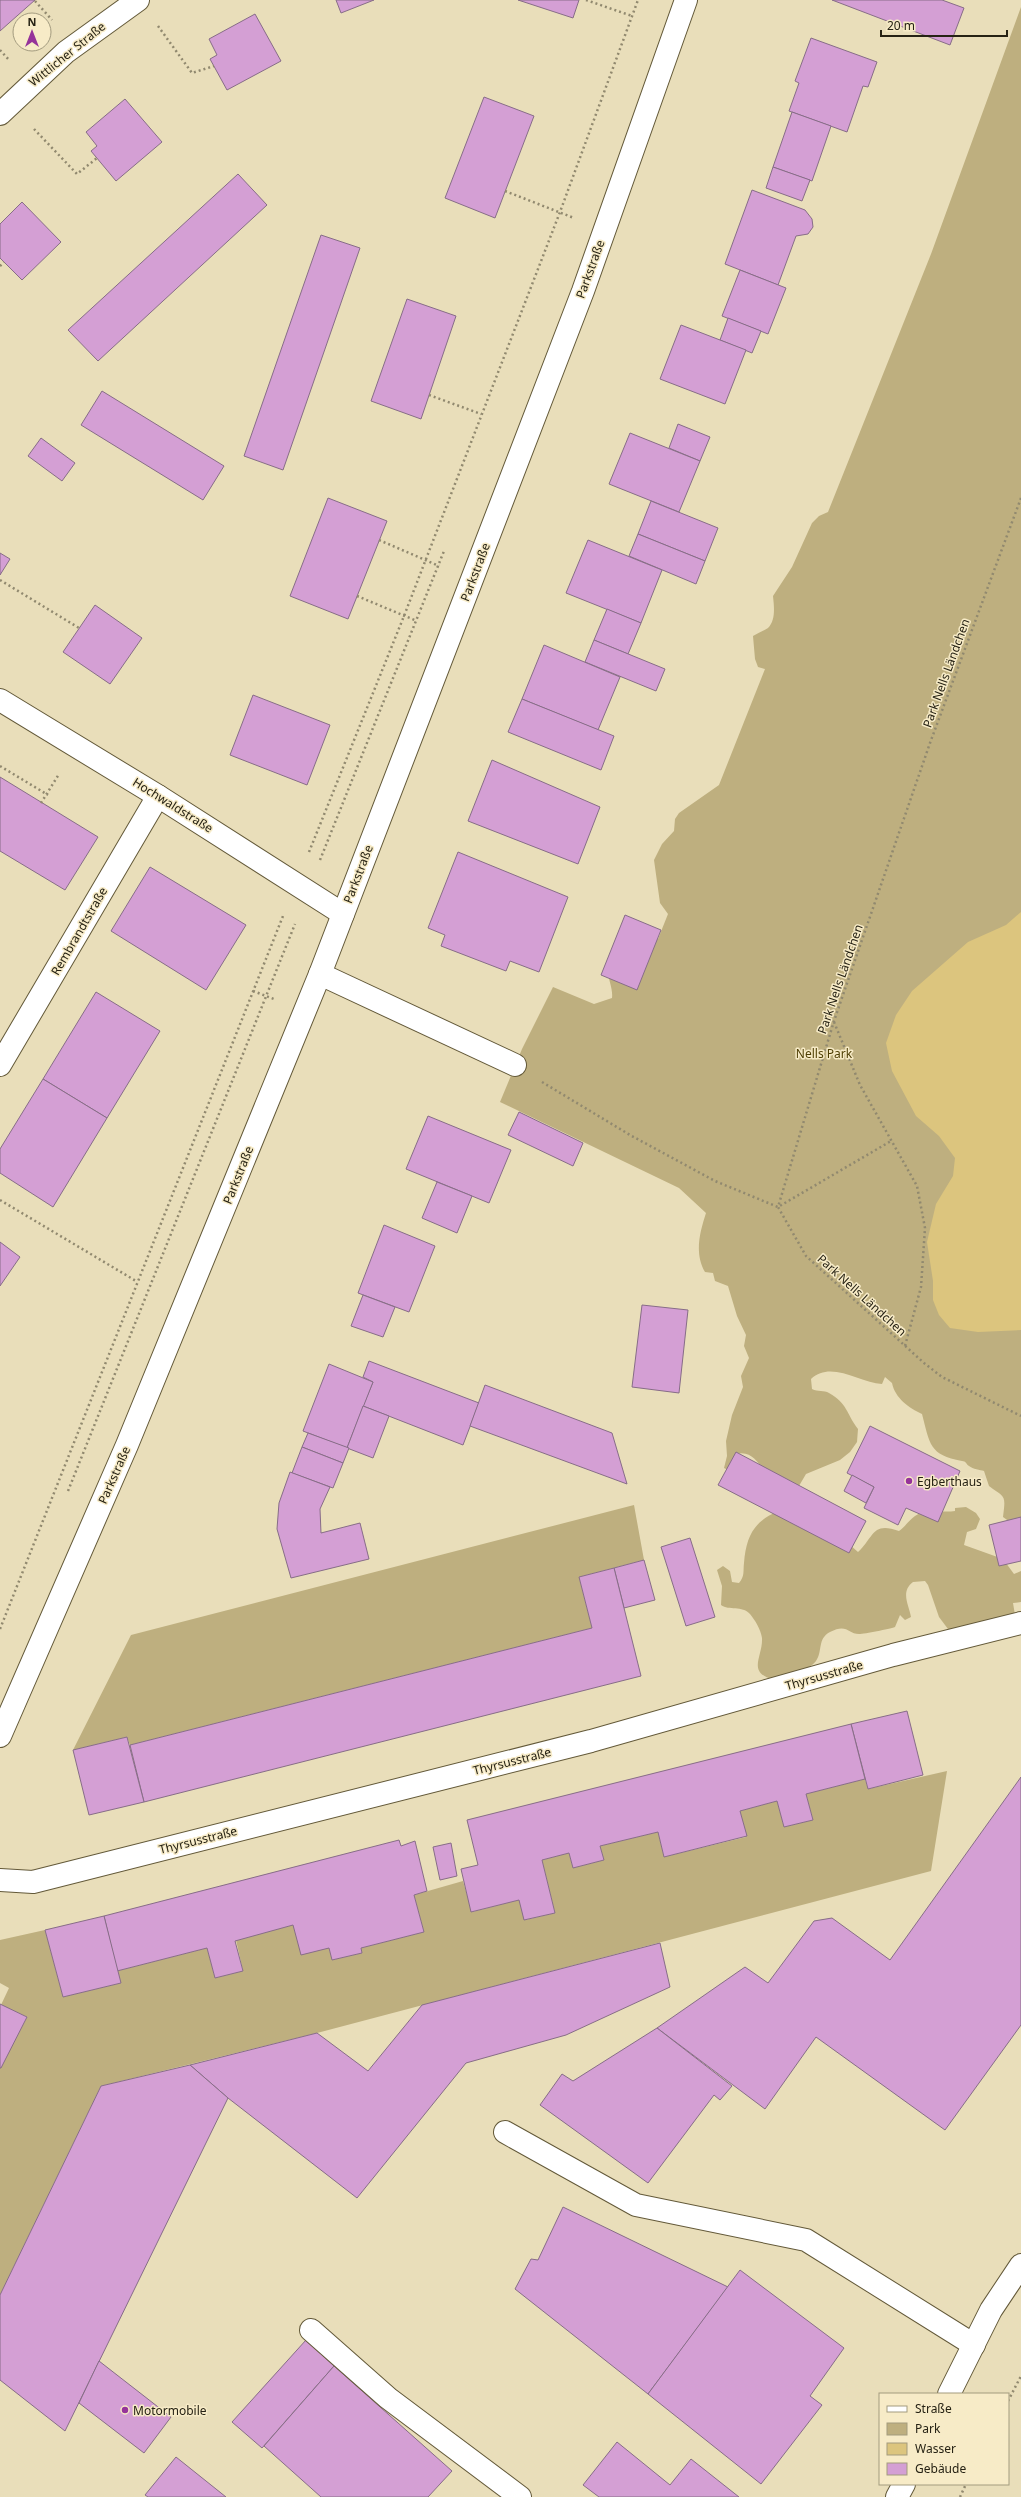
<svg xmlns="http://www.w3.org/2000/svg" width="1021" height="2497" viewBox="0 0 1021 2497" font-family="'Noto Sans',sans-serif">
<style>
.green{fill:#beaf7f}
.water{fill:#dcc57e}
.building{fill:#d49fd4;stroke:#876d87}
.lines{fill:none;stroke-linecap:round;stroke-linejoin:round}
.minor-casing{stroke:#635939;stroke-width:24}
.path{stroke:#91896f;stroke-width:2.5;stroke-dasharray:2 3;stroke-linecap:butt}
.minor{stroke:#fff;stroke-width:22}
.poi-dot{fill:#96339a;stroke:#f7ebc7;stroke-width:1.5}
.labels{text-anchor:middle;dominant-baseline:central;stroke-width:3;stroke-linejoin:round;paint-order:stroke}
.street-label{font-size:12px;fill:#262214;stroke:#f7ebc7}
.park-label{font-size:12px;fill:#4f3f04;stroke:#f7ebc7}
.poi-label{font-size:12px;fill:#262214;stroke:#f7ebc7;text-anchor:start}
</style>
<rect width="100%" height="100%" fill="#e9deba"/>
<g class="green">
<path d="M1021,7v1516l-7,2 -11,-8c3,-23 2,-19 -14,-31l-5,-15c-4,-1 -11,-2 -15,-5 -3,-2 -3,-5 -7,-5 -33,-6 -32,-17 -40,-47 -13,-6 -27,-16 -30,-31l-7,-6 -3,7c-22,-1 -51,-24 -71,-5l1,10c6,3 12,1 17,4 19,11 17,20 29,36l-1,13 -7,10 -10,8 -34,14 -10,17c-9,-6 -18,-11 -27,-17 -12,-9 -15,-24 -33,-20l-8,16 -4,-2 3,-12 -1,-15 6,-26 11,-28 -2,-11 8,-18 -5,-12 2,-11 -9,-19 -9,-30 -13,-5 -2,-8 -8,-1c-11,-19 -5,-40 1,-59l-27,-25 -179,-86 22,-53 31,-62 41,17 18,-6c1,-9 -3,-16 -4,-26l42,-33h8l10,-25 -8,-11 -6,-43 8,-16 12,-13 1,-12 4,-6 40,-28 46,-116 -7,-2 -3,-8 -2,-23c5,-3 10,-5 15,-8 8,-8 6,-22 5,-32l19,-29 20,-44 7,-7 9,-4 103,-258z"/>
<polygon points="634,1505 644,1560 579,1577 592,1628 130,1745 127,1737 73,1750 131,1635"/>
<path d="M966,1507l10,6 4,6 -4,10 -9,3 -3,13 39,14 11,15 7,-3v31l-8,1 2,12 -64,18 -12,-16 -11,-32 -3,-4 -12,1c-13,10 -4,23 -2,35l-6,3 -5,-5 -5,12c-6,2 -30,7 -36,7 -11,0 -12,-11 -29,-2 -13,7 -7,19 -14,29 -7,10 -31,15 -42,19 -28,-8 -11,-23 -12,-42 -1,-8 -7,-18 -12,-24 -8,-9 -21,-3 -29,-9l1,-19 -5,-16 6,-4 7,5 2,11 7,1c6,-7 4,-12 5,-20 2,-26 10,-42 33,-51l73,33 8,7c16,-15 14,-31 41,-21 6,-4 10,-11 16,-15 11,-8 27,-3 40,-5v-3z"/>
<polygon points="947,1771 931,1871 317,2033 101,2086 0,2295 0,2068 27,2017 1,2005 9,1988 0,1983 0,1940 45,1930 63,1997 121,1983 117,1971 207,1948 215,1978 243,1971 236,1940 293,1925 329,1948 332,1960 362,1953 361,1948 424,1932 414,1895 463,1881 472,1912 519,1900 525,1920 555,1913 542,1860 569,1853 573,1868 604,1860 600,1846 658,1832 664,1857 746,1837 740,1811 777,1801 784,1827 813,1820 806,1794 865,1779 868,1789"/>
</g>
<polygon class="water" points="1021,912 1021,1330 978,1332 950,1328 939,1315 933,1300 933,1281 927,1242 936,1204 953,1176 955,1158 939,1136 916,1116 892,1071 886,1043 896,1015 912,991 968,942 1006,925"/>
<g class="building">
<polygon points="0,0 35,0 0,31"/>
<polygon points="336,0 374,0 341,13"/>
<polygon points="518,0 579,0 573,18"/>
<polygon points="832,0 942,0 964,8 950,45"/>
<polygon points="255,14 281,61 227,90 210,59 217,55 209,39"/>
<polygon points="811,38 877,62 868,87 863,86 847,132 789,111 799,83 795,81"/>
<polygon points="484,97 534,116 495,218 445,198"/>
<polygon points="125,99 162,142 116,181 91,151 97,146 86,132"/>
<polygon points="792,112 831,126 812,181 773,167"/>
<polygon points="773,167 810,180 802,201 766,188"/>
<polygon points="238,174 267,205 98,361 68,330"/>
<polygon points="752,190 805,210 812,219 813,227 808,234 796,236 778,285 725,264"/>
<polygon points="22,202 61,242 22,280 0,258 0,224"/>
<polygon points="321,235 360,248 283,470 244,456"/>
<polygon points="740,270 786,288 768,334 722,316"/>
<polygon points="407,299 456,316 421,419 371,401"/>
<polygon points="728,318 761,331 752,353 720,340"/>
<polygon points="681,325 746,350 725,404 660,379"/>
<polygon points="102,391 224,466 203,500 81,425"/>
<polygon points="678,424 710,437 700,461 669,448"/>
<polygon points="630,433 700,461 679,512 609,484"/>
<polygon points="41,438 75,463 62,481 28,456"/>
<polygon points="328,498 387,521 348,619 290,596"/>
<polygon points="651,501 718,528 705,561 638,534"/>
<polygon points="638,534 705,561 696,584 629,556"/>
<polygon points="588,540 662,570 641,623 566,593"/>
<polygon points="0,553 10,559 0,575"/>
<polygon points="95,605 142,638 110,684 63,652"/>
<polygon points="607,609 641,623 628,654 594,640"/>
<polygon points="594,640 665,669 656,691 585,662"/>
<polygon points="544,645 620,677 598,730 522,699"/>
<polygon points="253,695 330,725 307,785 230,755"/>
<polygon points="522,699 614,736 601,770 508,732"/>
<polygon points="492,760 600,807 578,864 468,821"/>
<polygon points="0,777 98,837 65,890 0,851"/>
<polygon points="458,852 568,897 539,972 510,961 506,971 441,946 445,935 428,928"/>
<polygon points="150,867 246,925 206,990 111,931"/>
<polygon points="625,915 661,930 637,990 601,975"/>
<polygon points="96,992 160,1031 107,1118 43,1079"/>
<polygon points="43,1079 107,1118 53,1207 0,1173 0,1149"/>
<polygon points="519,1112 583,1143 573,1166 508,1135"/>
<polygon points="428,1116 511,1150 489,1203 406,1169"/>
<polygon points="437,1182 472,1196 457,1233 422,1218"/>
<polygon points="384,1225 435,1246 409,1312 358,1293"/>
<polygon points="0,1242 20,1257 0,1286"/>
<polygon points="363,1295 395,1307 383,1337 351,1326"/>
<polygon points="642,1305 688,1310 679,1393 632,1387"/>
<polygon points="369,1361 479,1403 463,1445 363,1406 373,1382 363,1377"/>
<polygon points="329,1364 373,1382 347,1448 303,1431"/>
<polygon points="485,1385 612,1433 627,1484 470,1426"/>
<polygon points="363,1406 389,1416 373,1458 347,1448"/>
<polygon points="870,1426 960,1471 938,1522 906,1508 898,1525 864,1508 874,1487 847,1473"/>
<polygon points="308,1433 349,1448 343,1463 302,1447"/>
<polygon points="302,1447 343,1463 333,1488 292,1473"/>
<polygon points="736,1452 866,1521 849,1553 718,1485"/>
<polygon points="290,1472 330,1487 320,1509 321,1533 360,1523 369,1559 291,1578 277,1529 279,1503"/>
<polygon points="852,1475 874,1487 866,1503 844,1491"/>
<polygon points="1021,1517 1021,1561 999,1566 989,1525"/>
<polygon points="690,1538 715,1617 686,1626 661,1547"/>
<polygon points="644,1560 655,1600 624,1608 614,1568"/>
<polygon points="614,1568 641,1676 144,1802 130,1745 592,1628 579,1577"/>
<polygon points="907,1711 923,1775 868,1789 851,1724"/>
<polygon points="851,1724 865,1779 806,1794 813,1820 784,1827 777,1801 740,1811 747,1836 664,1857 658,1832 600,1846 604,1860 573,1868 569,1853 542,1860 555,1913 524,1920 519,1900 471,1912 461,1869 478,1865 467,1820"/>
<polygon points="127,1737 144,1802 89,1815 73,1750"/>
<polygon points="1021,1777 1021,2025 945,2130 816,2037 765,2109 657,2028 745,1967 768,1983 814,1921 832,1918 890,1960"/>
<polygon points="399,1840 401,1846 415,1841 427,1891 414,1895 424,1932 361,1948 362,1953 332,1960 329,1948 301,1955 293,1925 235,1941 243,1971 215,1978 207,1948 117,1971 104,1916"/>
<polygon points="451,1843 457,1876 440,1880 433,1847"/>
<polygon points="104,1916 121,1983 63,1997 45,1930"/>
<polygon points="660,1943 670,1987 566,2035 466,2063 357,2198 228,2098 190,2065 317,2033 368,2071 422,2005"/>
<polygon points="0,2004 27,2017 1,2068 0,2068"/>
<polygon points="657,2028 732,2086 720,2100 714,2095 648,2183 540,2105 562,2074 573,2081"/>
<polygon points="190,2065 228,2098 65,2431 0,2380 0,2295 101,2086"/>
<polygon points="563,2207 728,2287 648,2394 515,2289 531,2259 538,2260"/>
<polygon points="740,2270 844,2348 810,2396 822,2405 761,2484 648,2394"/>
<polygon points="306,2340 334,2366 262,2448 232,2422"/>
<polygon points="99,2361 171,2417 144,2453 79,2403"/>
<polygon points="334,2366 452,2471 428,2497 321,2497 264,2446"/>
<polygon points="617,2442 670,2485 691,2459 739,2497 599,2497 583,2485"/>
<polygon points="176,2457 226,2497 148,2497 145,2495"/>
</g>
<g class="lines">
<g class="minor-casing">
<g id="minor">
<polyline points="0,114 66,52 138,0"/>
<polyline points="0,700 158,796 343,914"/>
<polyline points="320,974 515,1065"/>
<polyline points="0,1065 158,796"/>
<polyline points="0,1736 127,1445 320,974 583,291 686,0"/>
<polyline points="0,1880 33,1882 591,1741 893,1655 1021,1623"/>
<polyline points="505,2132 636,2205 806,2240 974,2345"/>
<polyline points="311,2330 388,2398 520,2497"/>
<polyline points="949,2394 991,2310 1021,2265"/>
<polyline points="897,2497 904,2484"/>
</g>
</g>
<g class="path">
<polyline points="586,0 632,16"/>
<polyline points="35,1 52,20"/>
<polyline points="158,26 192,73 214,66"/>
<polyline points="0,50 9,60"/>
<polyline points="34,129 77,174 97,158"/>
<polyline points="505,191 574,218"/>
<polyline points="0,266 4,262"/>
<polyline points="429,395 481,414"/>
<polyline points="1021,498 930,743 834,1021 778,1207 806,1256 924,1363 942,1377 1021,1416"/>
<polyline points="379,540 439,566"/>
<polyline points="0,580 79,628"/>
<polyline points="357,596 417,621"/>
<polyline points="0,766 48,795"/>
<polyline points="41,803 59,774"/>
<polyline points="309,852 404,616 560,212 638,0"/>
<polyline points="320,860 444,551"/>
<polyline points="253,991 274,999"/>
<polyline points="834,1022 860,1085 917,1186 925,1228 921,1287 905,1346"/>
<polyline points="542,1082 630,1135 715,1181 778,1207 891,1141"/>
<polyline points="0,1200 136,1281"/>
<polyline points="68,1491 295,924"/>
<polyline points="0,1629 283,916"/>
<polyline points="1008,2401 1021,2376"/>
<polyline points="960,2497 966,2484"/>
</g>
<use href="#minor" class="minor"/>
</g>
<g class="poi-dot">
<circle cx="909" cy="1481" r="4"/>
<circle cx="125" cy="2410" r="4"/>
</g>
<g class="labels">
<g class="street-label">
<text transform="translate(67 54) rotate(-39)">Wittlicher Straße</text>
<text transform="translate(590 269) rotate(-70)">Parkstraße</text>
<text transform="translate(475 572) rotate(-69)">Parkstraße</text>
<text transform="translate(946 673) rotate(-70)">Park Nells Ländchen</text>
<text transform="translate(173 805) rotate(32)">Hochwaldstraße</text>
<text transform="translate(358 874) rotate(-69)">Parkstraße</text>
<text transform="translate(79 931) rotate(-60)">Rembrandtstraße</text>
<text transform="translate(840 979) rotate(-71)">Park Nells Ländchen</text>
<text transform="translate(238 1175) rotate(-68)">Parkstraße</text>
<text transform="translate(862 1295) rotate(42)">Park Nells Ländchen</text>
<text transform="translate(114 1475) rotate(-66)">Parkstraße</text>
<text transform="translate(824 1675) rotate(-16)">Thyrsusstraße</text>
<text transform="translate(512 1761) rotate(-14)">Thyrsusstraße</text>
<text transform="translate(198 1840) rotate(-14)">Thyrsusstraße</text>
</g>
<g class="park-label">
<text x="824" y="1053">Nells Park</text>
</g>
<g class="poi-label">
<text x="917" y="1481">Egberthaus</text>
<text x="133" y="2410">Motormobile</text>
</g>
</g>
<rect x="879" y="2393" width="130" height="92" fill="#f7ebc7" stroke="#a39b7f"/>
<rect x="887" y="2406" width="20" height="6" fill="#ffffff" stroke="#a39b7f"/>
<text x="915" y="2413" font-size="12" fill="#262214">Straße</text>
<rect x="887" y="2423" width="20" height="12" fill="#beaf7f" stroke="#a39b7f"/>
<text x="915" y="2433" font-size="12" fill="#262214">Park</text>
<rect x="887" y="2443" width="20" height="12" fill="#dcc57e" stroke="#a39b7f"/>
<text x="915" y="2453" font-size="12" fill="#262214">Wasser</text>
<rect x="887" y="2463" width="20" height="12" fill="#d49fd4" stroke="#a39b7f"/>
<text x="915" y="2473" font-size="12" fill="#262214">Gebäude</text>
<g transform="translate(32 32)"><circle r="19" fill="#f7ebc7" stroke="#a39b7f"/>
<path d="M0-3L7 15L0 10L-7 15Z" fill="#96339a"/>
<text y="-6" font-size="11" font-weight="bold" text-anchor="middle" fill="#262214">N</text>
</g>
<path d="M881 30v6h126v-6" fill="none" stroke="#262214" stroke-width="2"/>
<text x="887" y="30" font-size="12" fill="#262214" stroke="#f7ebc7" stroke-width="3" paint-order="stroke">20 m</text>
</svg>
